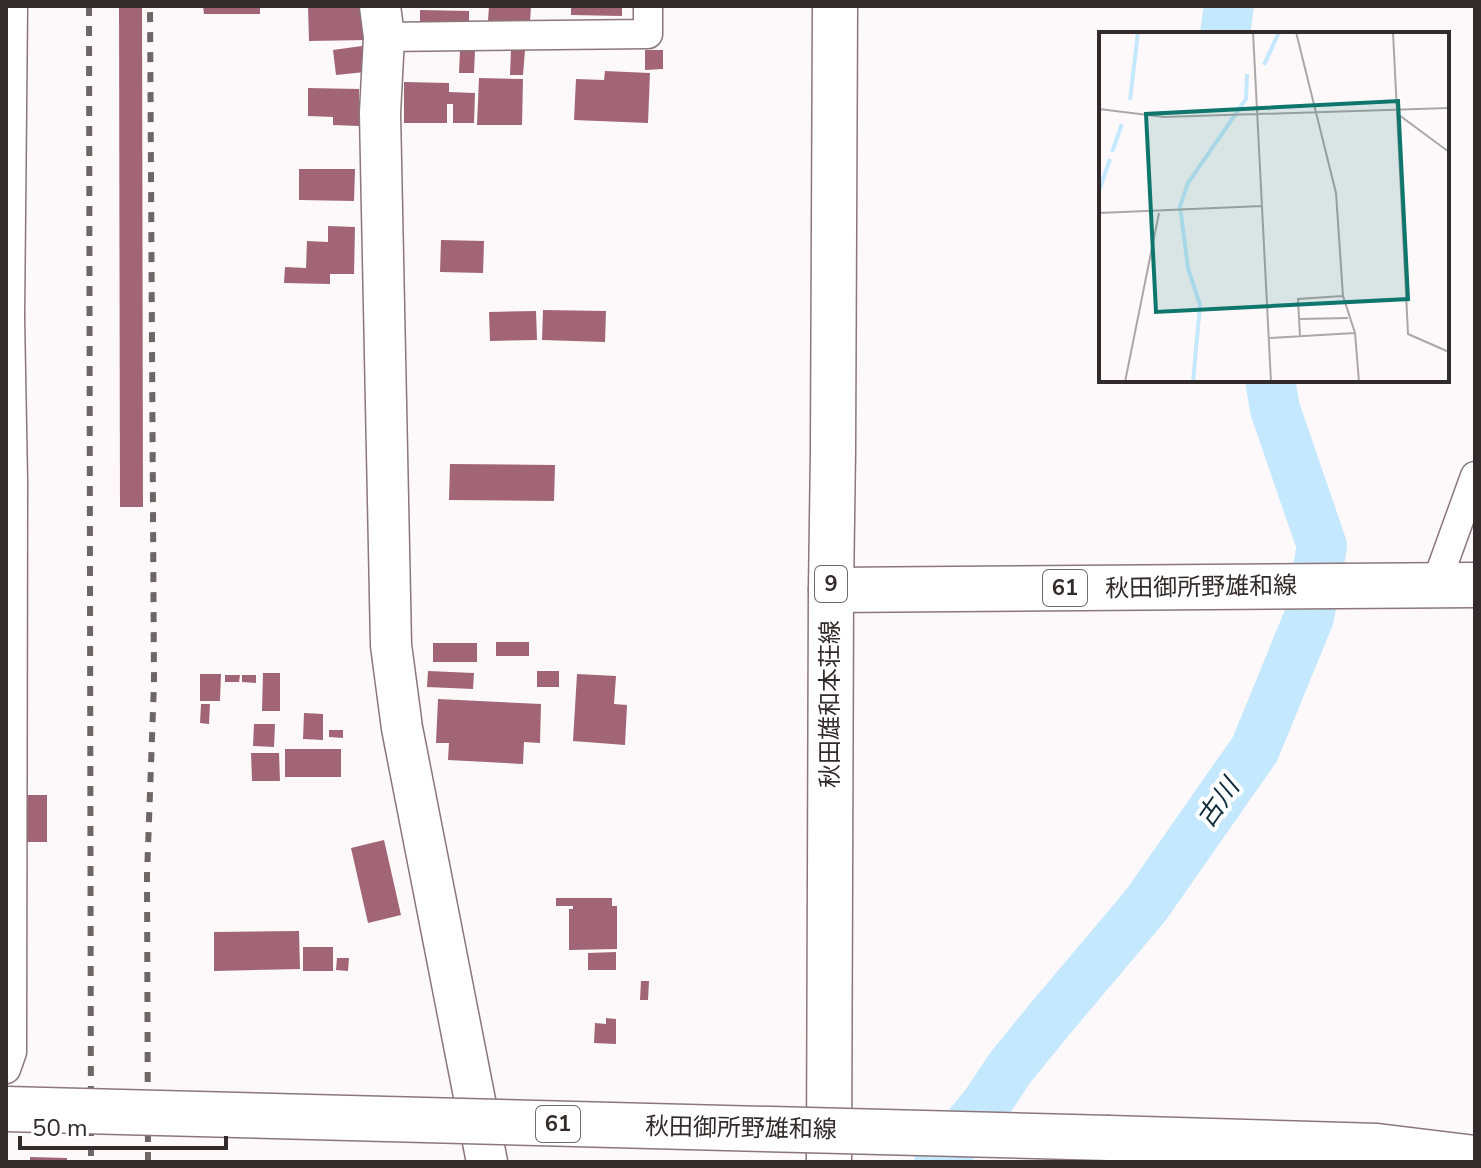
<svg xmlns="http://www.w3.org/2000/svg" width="1481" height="1168" viewBox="0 0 1481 1168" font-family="'Nunito Sans','Noto Sans JP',sans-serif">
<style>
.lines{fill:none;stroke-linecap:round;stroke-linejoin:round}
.river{stroke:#c4e8fe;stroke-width:50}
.building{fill:#a16576}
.street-casing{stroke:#8b767b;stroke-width:31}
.secondary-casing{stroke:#8b767b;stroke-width:43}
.primary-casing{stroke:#8b767b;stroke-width:47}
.street{stroke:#fff;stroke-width:28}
.secondary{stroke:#fff;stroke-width:40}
.primary{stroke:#fff;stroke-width:44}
.rail{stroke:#6d6566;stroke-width:6;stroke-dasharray:10 10;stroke-linecap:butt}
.primary-bridge-casing{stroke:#8b767b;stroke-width:47;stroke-linecap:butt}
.primary-bridge{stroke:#fff;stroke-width:44}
.labels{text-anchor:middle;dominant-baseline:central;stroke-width:8;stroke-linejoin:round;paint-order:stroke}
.shield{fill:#fff;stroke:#706a6b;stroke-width:2}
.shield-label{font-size:22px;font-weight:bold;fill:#332a2c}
.street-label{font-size:24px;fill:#332a2c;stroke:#fff}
.water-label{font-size:26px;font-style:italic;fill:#102c3c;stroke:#fff}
.inset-river{fill:none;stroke:#c4e8fe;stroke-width:4}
.inset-road{fill:none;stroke:#aca6a7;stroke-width:2}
.view{fill:#0f766e;fill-opacity:0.15;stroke:#0f766e;stroke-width:4}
.inset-edge{fill:none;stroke:#332a2c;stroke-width:4}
</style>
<rect width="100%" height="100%" fill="#fdf8f9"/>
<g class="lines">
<g class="river">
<polyline points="1225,34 1229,6"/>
<polyline points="939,1162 986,1104 1010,1068 1049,1020 1146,905 1255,749 1309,617 1322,546 1275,409 1270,380"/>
</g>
</g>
<g class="building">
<polygon points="119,6 142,6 143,507 120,507"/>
<polygon points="203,6 260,6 260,14 204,14"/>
<polygon points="308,6 365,6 366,40 309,41"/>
<polygon points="489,6 531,6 530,22 488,21"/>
<polygon points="571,6 622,6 622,16 571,15"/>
<polygon points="420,10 469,11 469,25 420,24"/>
<polygon points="362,46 365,72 336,75 333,50"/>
<polygon points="511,49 525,50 523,75 510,75"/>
<polygon points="460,50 475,50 474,73 459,73"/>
<polygon points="645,50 663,50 663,69 645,70"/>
<polygon points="605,71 650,73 648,123 574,120 576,79 604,80"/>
<polygon points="479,78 523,79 522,125 477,125"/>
<polygon points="404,82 449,83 449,92 475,93 474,123 453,123 453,104 447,104 447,123 404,123"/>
<polygon points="308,88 359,89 359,126 333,125 333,117 308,116"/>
<polygon points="299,169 355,169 354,201 299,200"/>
<polygon points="328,226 355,227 354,274 330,274 330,284 284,283 285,267 306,268 307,241 328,242"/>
<polygon points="441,240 484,241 483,273 440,272"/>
<polygon points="543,310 606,311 605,342 542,340"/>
<polygon points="536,311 537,340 490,341 489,312"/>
<polygon points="450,464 555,465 554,501 449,500"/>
<rect x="496" y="642" width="33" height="14"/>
<rect x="433" y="643" width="44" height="19"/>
<polygon points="428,671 474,673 473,689 427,687"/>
<rect x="537" y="671" width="22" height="16"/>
<polygon points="263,673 280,673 280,711 262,711"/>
<polygon points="200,674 221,674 220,701 200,701"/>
<polygon points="577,674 616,676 614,704 627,705 625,745 573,741"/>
<polygon points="225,675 240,675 239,682 225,682"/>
<polygon points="242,675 256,675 256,683 242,682"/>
<polygon points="438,699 541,704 540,743 524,742 523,764 448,760 449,743 436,743"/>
<polygon points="201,704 210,704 209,724 200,723"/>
<polygon points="304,713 323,714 323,740 303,739"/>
<polygon points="254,724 275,724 274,747 253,746"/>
<polygon points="329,730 343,730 343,738 329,737"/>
<rect x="285" y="749" width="56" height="28"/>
<polygon points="251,753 279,753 280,781 252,781"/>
<rect x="20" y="795" width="27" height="47"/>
<polygon points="384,840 401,915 368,923 351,848"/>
<polygon points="556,898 612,898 612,906 617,906 617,949 569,950 569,909 573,909 573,906 556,906"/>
<polygon points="299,931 300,969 214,971 214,932"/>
<rect x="303" y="947" width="30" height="24"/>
<polygon points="616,952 616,970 588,970 588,953"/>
<polygon points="337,958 349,958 348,971 336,970"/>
<polygon points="641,981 649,981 648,1000 640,1000"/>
<polygon points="606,1018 616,1019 616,1044 594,1043 595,1023 606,1024"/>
<polygon points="30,1157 67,1158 67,1162 30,1162"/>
</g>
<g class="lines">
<g class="street-casing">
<g id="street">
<polyline points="384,37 648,34 648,6"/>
<polyline points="1436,584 1475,476"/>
<polyline points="6,1069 12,1052 13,481 10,318 13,6"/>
</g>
</g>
<g class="secondary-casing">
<polyline id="secondary" points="380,6 384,37 380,113 391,645 402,728 487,1162"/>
</g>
<g class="primary-casing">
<g id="primary">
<polyline points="831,590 1475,585"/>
<polyline points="1109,1138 1377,1146 1475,1158"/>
<polyline points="829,1162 831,590 833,450 835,6"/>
</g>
</g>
<use href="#street" class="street"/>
<use href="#secondary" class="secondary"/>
<use href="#primary" class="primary"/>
<g class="rail">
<polyline points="89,6 91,1162"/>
<polyline points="148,1162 147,875 154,683 150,6"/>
</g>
<g class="primary-bridge-casing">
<polyline id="primary-bridge" points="6,1109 1109,1138"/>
</g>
<use href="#primary-bridge" class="primary-bridge"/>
</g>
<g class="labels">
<g class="shield">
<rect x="815" y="566" width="32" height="36" rx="6"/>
<rect x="1043" y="570" width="44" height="36" rx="6"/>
<rect x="536" y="1106" width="44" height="36" rx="6"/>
</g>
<g class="shield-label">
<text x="831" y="584">9</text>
<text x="1065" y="588">61</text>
<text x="558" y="1124">61</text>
</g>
<g class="street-label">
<text transform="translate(1201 587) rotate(-1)">秋田御所野雄和線</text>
<text transform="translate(830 704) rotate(-90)">秋田雄和本荘線</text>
<text transform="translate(741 1128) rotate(1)">秋田御所野雄和線</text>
</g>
<g class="water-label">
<text transform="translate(1218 803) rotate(-55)">古川</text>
</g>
</g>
<g transform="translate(1099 32)">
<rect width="350" height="350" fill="#fdf8f9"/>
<path class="inset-river" d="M165,33l15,-33M31,68l8,-68M13,120l10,-28M0,159l11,-32M94,350l7,-77 -12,-37 -8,-62 8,-23 58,-84 1,-25"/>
<path class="inset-road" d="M154,0l18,350M197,0l40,161 7,103 12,37 4,49M294,0l15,302 41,18M0,77l65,8 285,-9M300,83l50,37M0,181l163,-7M200,287l49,-1M201,304l-2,-37 45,-3M170,306l86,-5M26,350l34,-169"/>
<path class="view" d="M299,69l10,198 -252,13 -10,-198z"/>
<rect width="350" height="350" class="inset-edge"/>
</g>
<rect width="1481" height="1168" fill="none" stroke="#332a2c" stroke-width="16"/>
<path d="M20 1136v12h206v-12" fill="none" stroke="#332a2c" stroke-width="4"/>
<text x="32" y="1136" font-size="24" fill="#332a2c" stroke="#ffffff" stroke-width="6" paint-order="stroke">50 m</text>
</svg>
